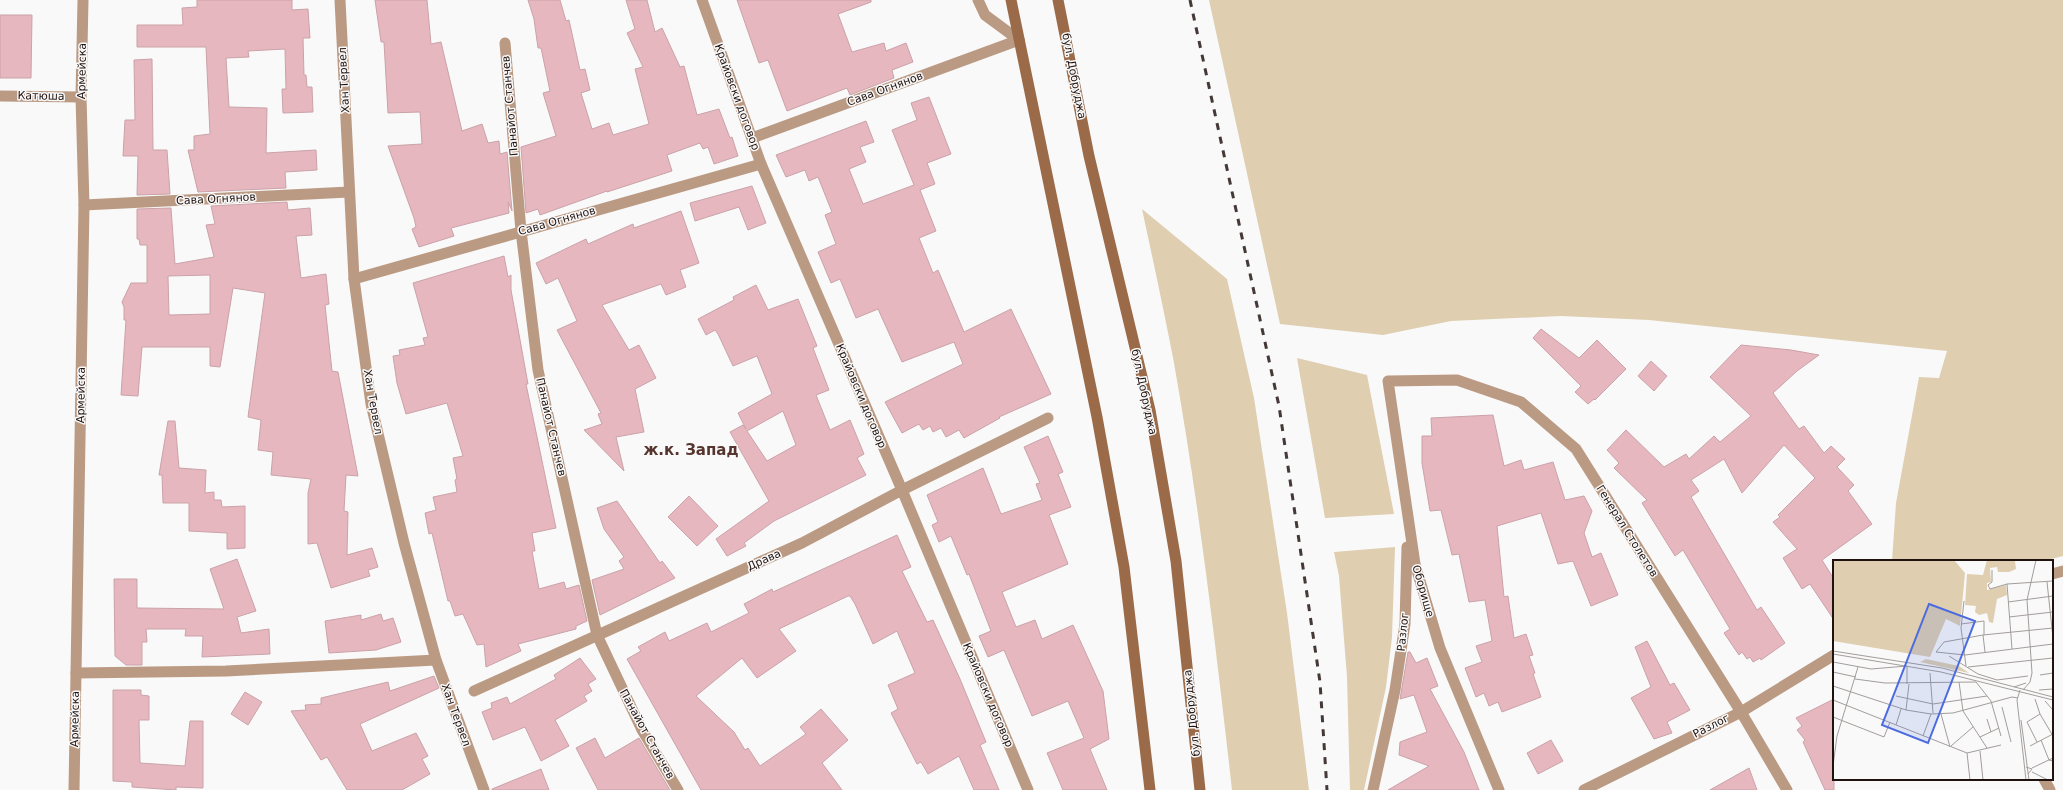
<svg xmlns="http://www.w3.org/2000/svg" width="2063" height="790" viewBox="0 0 2063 790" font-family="'DejaVu Sans',sans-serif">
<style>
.green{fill:#dfceb0}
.building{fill:#e6b7bf;stroke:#cba2a9;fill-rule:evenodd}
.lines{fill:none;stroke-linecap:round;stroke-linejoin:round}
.minor{stroke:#bb9a83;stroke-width:11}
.secondary{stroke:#9b6b49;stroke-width:11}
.rail{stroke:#453937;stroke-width:3;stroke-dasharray:7 7;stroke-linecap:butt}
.labels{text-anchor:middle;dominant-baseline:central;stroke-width:3;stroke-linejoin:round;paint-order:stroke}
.street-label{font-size:11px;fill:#20120f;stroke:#f9f9f9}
.district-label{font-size:15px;font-weight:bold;fill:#56352f;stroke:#f9f9f9}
.inset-road{fill:none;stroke:#a29d9b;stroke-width:1}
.view{fill:#4b6bdf;fill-opacity:0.15;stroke:#4b6bdf;stroke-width:2}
.inset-edge{fill:none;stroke:#20120f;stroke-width:2}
</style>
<rect width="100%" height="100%" fill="#f9f9f9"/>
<g class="green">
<polygon points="1209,0 2063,0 2063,556 2043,561 1892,561 1896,503 1919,377 1939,378 1947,351 1649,320 1561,316 1451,321 1383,335 1280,324"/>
<path d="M1142,209l85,70 27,119 33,215 22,177h-77c-16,-143 -33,-286 -58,-427 -10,-52 -21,-103 -32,-154z"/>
<polygon points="1297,358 1367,375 1394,514 1325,518"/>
<polygon points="1395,547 1392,637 1386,687 1364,790 1350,790 1347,677 1339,576 1334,552"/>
</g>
<g class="building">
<polygon points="197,0 292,0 292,10 308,9 310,38 303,38 304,75 306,75 307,87 312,87 313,112 283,113 282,89 286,89 285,49 248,51 249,57 226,58 229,107 267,108 266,153 316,150 317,170 285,172 286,188 198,192 188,150 194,150 194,136 210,134 206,47 137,47 137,25 183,25 182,8 197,7"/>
<polygon points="375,0 427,0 431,44 441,42 462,131 482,124 488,143 499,141 500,154 507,152 512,211 508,202 509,213 451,228 454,236 419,247 412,229 416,227 414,218 388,146 422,144 420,112 388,113 384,42 381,42"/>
<polygon points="528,0 560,0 566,21 569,20 580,70 585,69 590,90 581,93 592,129 609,123 613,135 649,124 635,69 643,67 627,33 635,29 626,0 647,0 655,32 662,28 680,67 684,66 697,115 719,109 730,138 732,137 738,156 714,164 708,147 703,149 700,143 667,155 672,171 607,192 607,191 540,215 538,209 526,213 521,147 556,136 543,93 550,91 541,48 538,48 534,19"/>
<polygon points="737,0 871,0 871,2 838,14 852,52 884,43 886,51 906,43 913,62 892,70 894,78 850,95 847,88 787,111 768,60 759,63"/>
<polygon points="0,15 32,15 31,78 0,78"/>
<polygon points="152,59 153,150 167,150 170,194 137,195 138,156 123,156 125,120 135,120 134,60"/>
<polygon points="929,97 951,154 927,163 935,184 920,190 936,231 919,238 933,273 938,270 964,332 1011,309 1051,394 999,417 1000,418 964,438 959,430 946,437 941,428 933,432 930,426 923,430 919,424 902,433 885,402 963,364 954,342 902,362 878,309 856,318 840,279 831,283 818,252 836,244 825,215 832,212 818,177 809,181 805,170 786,177 776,155 866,121 874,142 860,147 866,162 849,169 863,204 914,185 892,130 917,120 911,103"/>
<polygon points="752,186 766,223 748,230 739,207 695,221 690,203"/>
<path d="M287,202l1,8 22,-2 2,27 -16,1 5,42 25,-4 3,30 -4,1 7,66 6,1 20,104 -12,-1 -2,36 4,1 -1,43 25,-7 6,19 -10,3 2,6 -39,12 -14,-45 -9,1v-51l3,-14 -40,-4 2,-23 -15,-2 3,-30 -13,-3 17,-124 -32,-5 -13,79 -10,-1v-19h-68l-4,49 -17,-1 5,-75h-2v-13l-2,-5 9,-19h16v-38h-7l-1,-6h-2v-30l34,-1 4,56 39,-7 -8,-32 9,-1 -4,-18zM210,275v39l-41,1 -1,-39z"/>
<polygon points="681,211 699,263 680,270 686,287 666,295 661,284 602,305 629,350 639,345 656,378 635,389 644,432 616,437 624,471 584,430 602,424 598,414 601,413 557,330 577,321 558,278 546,284 536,263 586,239 588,244 633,224 634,228"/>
<polygon points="504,256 508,277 511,275 511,290 528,384 526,384 556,528 532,533 535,551 532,551 539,589 564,582 566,589 579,585 587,621 576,626 576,629 518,644 521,651 486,667 484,644 477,645 463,614 455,616 450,601 448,601 432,533 429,534 425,513 436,510 433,497 457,492 455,480 457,479 453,458 463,456 447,403 406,414 397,383 393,356 400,355 399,350 425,345 423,338 428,337 413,283"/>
<path d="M756,285l12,25 30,-11 19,47 -4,2 16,42 -13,5 14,35 20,-10 14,34 -7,4 9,17 -92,46 -30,22 2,3 -19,10 -11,-17 53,-38 -39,-69 13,-7 3,4 -8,-16 34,-19 -15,-38 -24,10 -15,-32 -3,-4 -9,5 -8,-16 36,-19 -1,-3zM783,411l13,34 -29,16 -20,-30z"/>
<polygon points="1541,329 1579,358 1597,340 1626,369 1595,400 1594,399 1588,404 1575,392 1581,386 1533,338"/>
<polygon points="1741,345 1791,350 1819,355 1797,371 1773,393 1799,429 1804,426 1824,453 1831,446 1845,459 1837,467 1854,485 1848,491 1872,524 1822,560 1834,579 1834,620 1810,584 1802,589 1783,558 1797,549 1773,522 1780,517 1778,515 1815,478 1784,445 1742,493 1724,459 1691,480 1699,491 1691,497 1757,610 1761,607 1785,643 1761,660 1760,658 1753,662 1750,657 1747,659 1742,652 1739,655 1724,633 1730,629 1683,550 1675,556 1642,503 1647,500 1614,468 1619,463 1607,450 1626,430 1664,467 1686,454 1689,459 1714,436 1720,442 1751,416 1710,377"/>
<polygon points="1651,361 1667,376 1654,391 1638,376"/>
<polygon points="1493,415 1504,466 1521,460 1524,470 1553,462 1565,500 1584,496 1592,511 1584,533 1592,557 1601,553 1618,595 1591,606 1573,561 1558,564 1541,513 1497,526 1504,597 1508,596 1514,638 1526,634 1533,655 1529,656 1535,673 1533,674 1541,697 1502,712 1498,702 1489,706 1484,693 1476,697 1465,668 1482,662 1476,646 1492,641 1485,600 1469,602 1459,554 1452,555 1441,510 1430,511 1422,463 1422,436 1432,436 1431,418"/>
<polygon points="168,421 175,421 179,468 206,470 205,493 214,492 214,500 221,500 222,507 245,506 245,548 227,549 227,533 189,531 189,503 163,503 162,475 159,475"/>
<polygon points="1048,436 1063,472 1058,474 1071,507 1049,515 1068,564 1002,592 1016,627 1035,620 1042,639 1073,625 1103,691 1109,739 1090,749 1107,790 1063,790 1047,753 1084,738 1068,701 1032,716 1004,650 988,657 979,636 991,631 969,574 967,575 951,536 939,542 932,525 938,522 927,495 983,468 1001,514 1042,500 1036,484 1040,483 1024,447"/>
<polygon points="689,496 718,526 697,546 668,517"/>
<polygon points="617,501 660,563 662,561 675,578 600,615 592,580 624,569 619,561 624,557 604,529 597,508"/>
<polygon points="897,535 911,567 902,571 927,622 933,620 960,679 986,742 980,745 999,790 974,790 959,756 928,774 921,762 917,764 891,713 898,709 888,685 915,673 897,631 873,644 855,604 850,596 848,596 779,629 796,651 757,678 742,658 696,696 734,732 745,750 748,748 760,766 806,734 800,727 821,709 848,740 822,763 842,790 701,790 627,659 641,651 638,647 665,632 669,641 707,623 711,632 749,613 744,604 772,589 773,592"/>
<polygon points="237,559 256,611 237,617 241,633 269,629 270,654 202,657 203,636 185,636 186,629 146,629 147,642 142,642 142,665 126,665 115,656 114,579 137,579 137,608 224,609 210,569"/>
<polygon points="381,614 383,621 393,618 401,642 376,650 329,653 325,621 361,615 361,620"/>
<polygon points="1647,641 1670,685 1674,683 1690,710 1667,722 1672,733 1654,739 1631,698 1651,687 1635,647"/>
<polygon points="1408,652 1410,652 1416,663 1427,658 1438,686 1430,689 1464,752 1479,790 1388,790 1429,766 1399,755 1400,742 1427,732 1414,695 1400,699"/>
<polygon points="580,658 596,679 588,684 592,691 584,696 587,701 555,720 569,746 541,761 525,727 493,740 482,712 492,708 491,703 507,697 510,704 556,679 554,675"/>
<polygon points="434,676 439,688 360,724 372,751 416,733 428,756 422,759 430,774 402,790 347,790 327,757 321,760 291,711 306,710 305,705 321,704 321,698 388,682 390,691"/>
<polygon points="113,690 141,690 141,695 149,696 149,720 139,720 140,763 185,766 190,721 203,721 203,788 176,787 176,790 132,787 132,782 113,781"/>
<polygon points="245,692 262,702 248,725 231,714"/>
<polygon points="1834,699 1834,790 1825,790 1803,742 1805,740 1797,730 1802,726 1796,718"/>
<polygon points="595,738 605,758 639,738 670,790 598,790 576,748"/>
<polygon points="1551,740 1563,761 1538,774 1527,753"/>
<polygon points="1749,768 1757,790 1710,790"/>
<polygon points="541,769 549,790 492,790 492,789"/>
</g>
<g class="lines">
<g class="minor">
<polyline points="340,0 354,279 371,404 404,543 436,660 484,790"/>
<polyline points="702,0 761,164 902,490 1028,790"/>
<polyline points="978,0 985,15 1019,40"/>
<polyline points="505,43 521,231 538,370 597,635 642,730 678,790"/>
<polyline points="0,96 81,97"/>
<polyline points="752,138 1019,40"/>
<polyline points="84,205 349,192"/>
<polyline points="354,279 761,164"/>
<polyline points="2052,574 2063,571"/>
<polyline points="76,673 226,671 436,660"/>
<polyline points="474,691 802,543 902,490 1048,418"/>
<polyline points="2044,779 2050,790"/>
<polyline points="74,790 84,205 81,97 83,0"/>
<polyline points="1373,790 1395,690 1405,624 1407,547"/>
<polyline points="1499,790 1440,648 1415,564 1388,381 1457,380 1521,402 1576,449 1741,712 1787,790"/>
<polyline points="1584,790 1741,712 1834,655"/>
</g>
<g class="secondary">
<polyline points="1011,0 1097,417 1124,567 1150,790"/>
<polyline points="1058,0 1089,156 1150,410 1176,561 1200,790"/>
</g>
<polyline class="rail" points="1190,0 1279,406 1320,682 1327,790"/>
</g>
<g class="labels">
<g class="street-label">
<text transform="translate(82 71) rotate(-89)">Армейска</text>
<text transform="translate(1074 76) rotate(79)">бул. Добруджа</text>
<text transform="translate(344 80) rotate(-93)">Хан Тервел</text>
<text transform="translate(885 89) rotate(-20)">Сава Огнянов</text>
<text transform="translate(41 96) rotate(1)">Катюша</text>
<text transform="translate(737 97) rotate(70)">Крайовски договор</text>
<text transform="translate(510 106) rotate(-95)">Панайот Станчев</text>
<text transform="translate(216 199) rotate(-3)">Сава Огнянов</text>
<text transform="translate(557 221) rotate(-16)">Сава Огнянов</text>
<text transform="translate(1144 392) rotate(78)">бул. Добруджа</text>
<text transform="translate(81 395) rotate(-89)">Армейска</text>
<text transform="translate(861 396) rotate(67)">Крайовски договор</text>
<text transform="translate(373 402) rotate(80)">Хан Тервел</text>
<text transform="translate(551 427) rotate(77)">Панайот Станчев</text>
<text transform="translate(1627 531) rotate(58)">Генерал Столетов</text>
<text transform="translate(764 560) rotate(-24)">Драва</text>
<text transform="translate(1423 591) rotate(74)">Оборище</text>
<text transform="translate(1403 632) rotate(-84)">Разлог</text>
<text transform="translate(988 695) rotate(67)">Крайовски договор</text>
<text transform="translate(1192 713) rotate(-96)">бул. Добруджа</text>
<text transform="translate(456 715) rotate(70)">Хан Тервел</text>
<text transform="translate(75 719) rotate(-89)">Армейска</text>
<text transform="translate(1711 726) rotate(-27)">Разлог</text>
<text transform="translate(647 734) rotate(61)">Панайот Станчев</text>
</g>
<g class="district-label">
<text x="691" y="450">ж.к. Запад</text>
</g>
</g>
<g transform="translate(1833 560)">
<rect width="220" height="220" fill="#f9f9f9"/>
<path d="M0,0h121l11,13 -5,53 -14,-7 -16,38 -97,-16zM154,0h35l-7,1 1,8 -7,3h-11l-1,-5 -7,1 1,14 -4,1v7l19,-5 1,10 -10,4 -4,24 -4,-1 -2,-9 -8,2 -4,-3 1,-6 -11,-1 2,-31 16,1zM93,99l33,7 10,7 -49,-11z" fill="#dfceb0"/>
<path class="inset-road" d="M159,10v12l-4,3 2,4 17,-5 46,-3M214,22l6,56M174,24l5,65M131,41l-3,27 5,38M175,42l45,-6M176,57l44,-5M128,64l23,-3v14M220,68l-70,7 -39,7 -8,10 29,3 88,-11M150,75l2,17M0,91l109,17 111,29M0,94l108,18 112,28M116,96l29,18 19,6 31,-4M0,102l38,7 36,-3v18M135,107l85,-9M0,112l23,5M97,113l3,40M207,115l13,-2M22,119l30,4 91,-1 15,19 10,35M126,122l4,29 24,37M0,126l73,24 25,4 22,-1 59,-16 6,1M181,127l12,-4M187,130l-3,10 9,80M190,130l7,-8 2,-9 -5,-73 9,-40M206,130l14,-1M63,136l37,8 54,-8M202,139l5,15 13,22M0,140l134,53 34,-8M212,141l8,9M169,147l9,35M73,150l3,-26M108,154l9,33M0,157l51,20 6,-15M154,159l4,13M188,160l8,60M194,162l10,20M194,162l13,-8M63,165l5,-16M90,176l8,-22M147,177l19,-9M208,180l8,20 4,1M118,186l22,-19M197,186l23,-12M147,191l3,29M134,193l3,27M0,206l4,-30 21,-69M193,207l6,2 -4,5M199,208l21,-10M199,212l16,8"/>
<path class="view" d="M96,44l46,17 -47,122 -46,-18z"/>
<rect width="220" height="220" class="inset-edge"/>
</g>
</svg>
